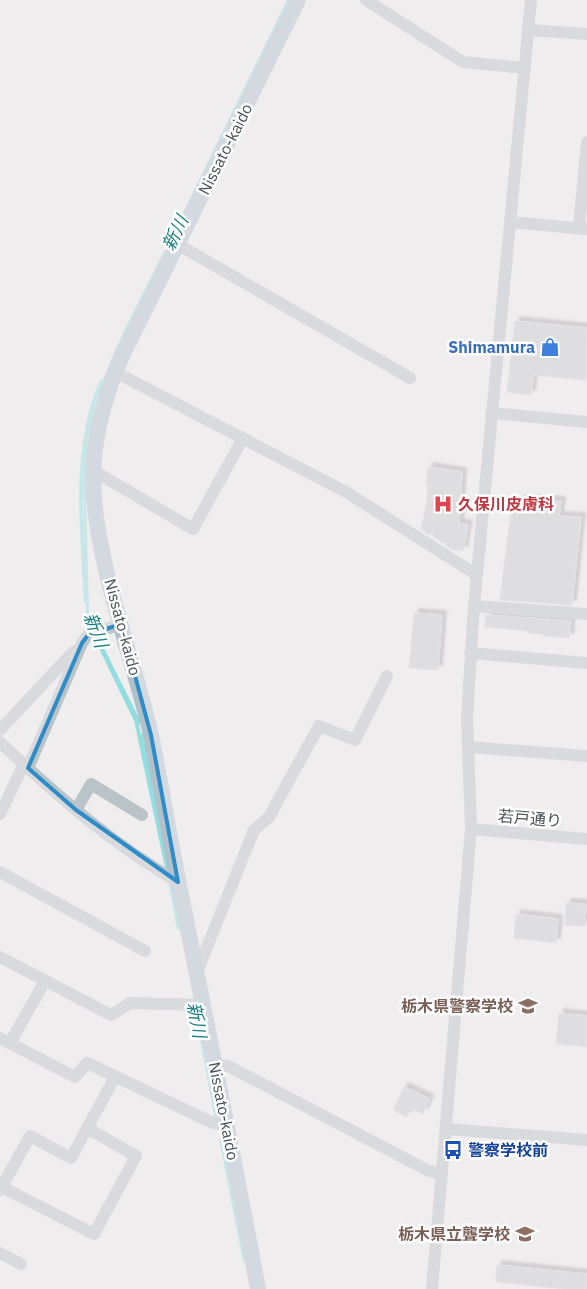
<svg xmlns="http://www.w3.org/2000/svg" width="587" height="1289" viewBox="0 0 587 1289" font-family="'IBM Plex Sans','Noto Sans JP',sans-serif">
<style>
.water{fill:#93dde0}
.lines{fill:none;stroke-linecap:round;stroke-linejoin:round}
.stream{stroke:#93dde0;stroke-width:4}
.building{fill:#c8cbcf;stroke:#d2d5d8;filter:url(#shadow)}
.minor{stroke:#bac4c8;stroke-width:12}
.major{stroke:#b0c1c9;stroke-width:16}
.marked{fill:none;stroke:#2e8cc9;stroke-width:4;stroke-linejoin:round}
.labels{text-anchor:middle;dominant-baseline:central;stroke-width:5;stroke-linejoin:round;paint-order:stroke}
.street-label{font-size:16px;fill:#485358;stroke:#fff}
.shop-label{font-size:16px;font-weight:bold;fill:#366cbe;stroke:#fff;text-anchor:end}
.health-label{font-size:16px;font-weight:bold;fill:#be3a42;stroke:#fff;text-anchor:start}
.education-label{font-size:16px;font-weight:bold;fill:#785e54;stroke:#fff;text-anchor:end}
.transit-label{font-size:16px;font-weight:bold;fill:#164399;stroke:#fff;text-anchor:start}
.water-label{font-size:18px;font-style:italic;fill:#1b7e82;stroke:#fff}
</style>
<defs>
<filter id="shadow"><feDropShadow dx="4.5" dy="-4.5" stdDeviation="1" flood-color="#0004"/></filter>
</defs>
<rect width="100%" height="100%" fill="#f0edee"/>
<g class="water">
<polygon points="287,0 292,0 171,245 168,243"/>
<path d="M164,251l4,2 -57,114 -25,128 3,119 6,14 -5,2 -4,-12 -3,-160c9,-75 48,-140 81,-207z"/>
<polygon points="98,636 142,724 136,725 94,638"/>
<polygon points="144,733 154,770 168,871 139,734"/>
<polygon points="200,1017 221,1119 215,1120 196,1019"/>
<polygon points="219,1138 224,1138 248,1262 243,1262"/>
</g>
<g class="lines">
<g class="stream">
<path d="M86,601c-4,-69 -14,-156 16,-220"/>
<polyline points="136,720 168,872"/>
<polyline points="170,881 179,928"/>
</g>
</g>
<g class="building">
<polygon points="515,321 587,328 586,380 533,375 531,395 507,392"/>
<polygon points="428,467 462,472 459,523 468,525 463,551 451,549 446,546 447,543 440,542 439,539 434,538 433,535 428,534 425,533 426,530 421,530 426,506 428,486 426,486"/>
<polygon points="522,499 561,501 559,516 581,517 572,605 500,600 511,509"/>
<polygon points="414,613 442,615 438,670 409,668"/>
<polygon points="486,615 571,621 569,638 544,636 544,634 529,633 529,631 484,627"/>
<polygon points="566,903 586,904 585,926 565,925"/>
<polygon points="516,914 558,919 556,943 514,938"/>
<polygon points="559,1013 587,1016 587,1047 556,1044"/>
<polygon points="404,1087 430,1099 423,1114 410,1108 406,1117 393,1110"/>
<polygon points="497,1265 587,1274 587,1289 564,1289 496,1282"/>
</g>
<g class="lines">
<g class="minor">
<polyline points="366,0 463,62 525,68"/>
<polyline points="528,30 587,34"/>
<polyline points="511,222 585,229"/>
<polyline points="579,228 587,142"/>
<polyline points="177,244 410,378"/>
<polyline points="115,372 346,492 477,575"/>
<polyline points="491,413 587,422"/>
<polyline points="94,471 193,529 243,438"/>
<polyline points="474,606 587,614"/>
<polyline points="470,653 587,663"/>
<polyline points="0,730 73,652"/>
<path d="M0,742c55,52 113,103 178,140"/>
<polyline points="468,747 587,756"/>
<polyline points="28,768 82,643 88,635 121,624"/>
<polyline points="76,810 91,784 142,815"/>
<polyline points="0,814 24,764"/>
<polyline points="471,829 587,839"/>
<polyline points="0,872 145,951"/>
<polyline points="0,957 111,1015 130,1003 203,1005"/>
<polyline points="197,972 254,830 269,817 319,726 355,740 387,676"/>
<polyline points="0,1038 75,1077 87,1063 213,1123 227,1125"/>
<polyline points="10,1043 45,981"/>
<polyline points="215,1065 228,1066 429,1171 442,1173"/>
<polyline points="446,1129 587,1140"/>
<polyline points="2,1187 94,1234 136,1156 87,1128"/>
<polyline points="0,1190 30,1136 71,1158 115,1077"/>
<polyline points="0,1253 21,1264"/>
<polyline points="432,1289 471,829 467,718 474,606 531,0"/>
</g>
<path class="major" d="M258,1289c-25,-135 -52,-269 -79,-404 -10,-50 -18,-100 -28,-150 -18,-79 -50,-156 -57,-237 -4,-50 8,-95 27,-140l177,-358"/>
</g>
<path d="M0 0H587V1289H0ZM121,624l30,111 27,147 -102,-72 -48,-42 54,-125 6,-8z" fill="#f0edee" fill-opacity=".55" fill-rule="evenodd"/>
<path class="marked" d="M121,624l30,111 27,147 -102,-72 -48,-42 54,-125 6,-8z"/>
<defs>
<g id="shop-bare" transform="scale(1.5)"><path d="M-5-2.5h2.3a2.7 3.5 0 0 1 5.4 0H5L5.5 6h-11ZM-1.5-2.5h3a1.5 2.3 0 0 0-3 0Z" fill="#3f7fe0" stroke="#fff" stroke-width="2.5" paint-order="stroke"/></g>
<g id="hospital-bare" transform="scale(1.5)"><path d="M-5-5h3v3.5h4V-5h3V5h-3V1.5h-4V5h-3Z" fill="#e0444e" stroke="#fff" stroke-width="2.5" paint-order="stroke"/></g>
<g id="school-bare" transform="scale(1.5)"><path d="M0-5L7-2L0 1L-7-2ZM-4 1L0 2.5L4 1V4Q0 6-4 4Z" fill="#8d6e63" stroke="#fff" stroke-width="2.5" paint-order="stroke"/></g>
<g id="bus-bare" transform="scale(1.5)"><path d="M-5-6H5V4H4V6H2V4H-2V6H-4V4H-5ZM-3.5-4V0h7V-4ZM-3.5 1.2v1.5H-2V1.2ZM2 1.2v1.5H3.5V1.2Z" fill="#1a4fb4" stroke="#fff" stroke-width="2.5" paint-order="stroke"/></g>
</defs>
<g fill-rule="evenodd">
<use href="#shop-bare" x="550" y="347"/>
<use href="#hospital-bare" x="443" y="504"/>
<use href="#school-bare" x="528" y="1006"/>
<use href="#bus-bare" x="453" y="1150"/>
<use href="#school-bare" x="525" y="1234"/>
</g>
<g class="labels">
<g class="street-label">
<text transform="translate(225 149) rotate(-63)">Nissato-kaido</text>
<text transform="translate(123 627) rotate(75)">Nissato-kaido</text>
<text transform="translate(530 818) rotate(5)">若戸通り</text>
<text transform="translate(224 1111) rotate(79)">Nissato-kaido</text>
</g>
<g class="shop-label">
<text x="535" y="347">Shimamura</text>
</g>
<g class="health-label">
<text x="458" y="504">久保川皮膚科</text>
</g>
<g class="education-label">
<text x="513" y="1006">栃木県警察学校</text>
<text x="510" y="1234">栃木県立聾学校</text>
</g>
<g class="transit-label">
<text x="468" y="1150">警察学校前</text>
</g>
<g class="water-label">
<text transform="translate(175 233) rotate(-64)">新川</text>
<text transform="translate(96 630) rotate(69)">新川</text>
<text transform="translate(197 1020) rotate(79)">新川</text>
</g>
</g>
</svg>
